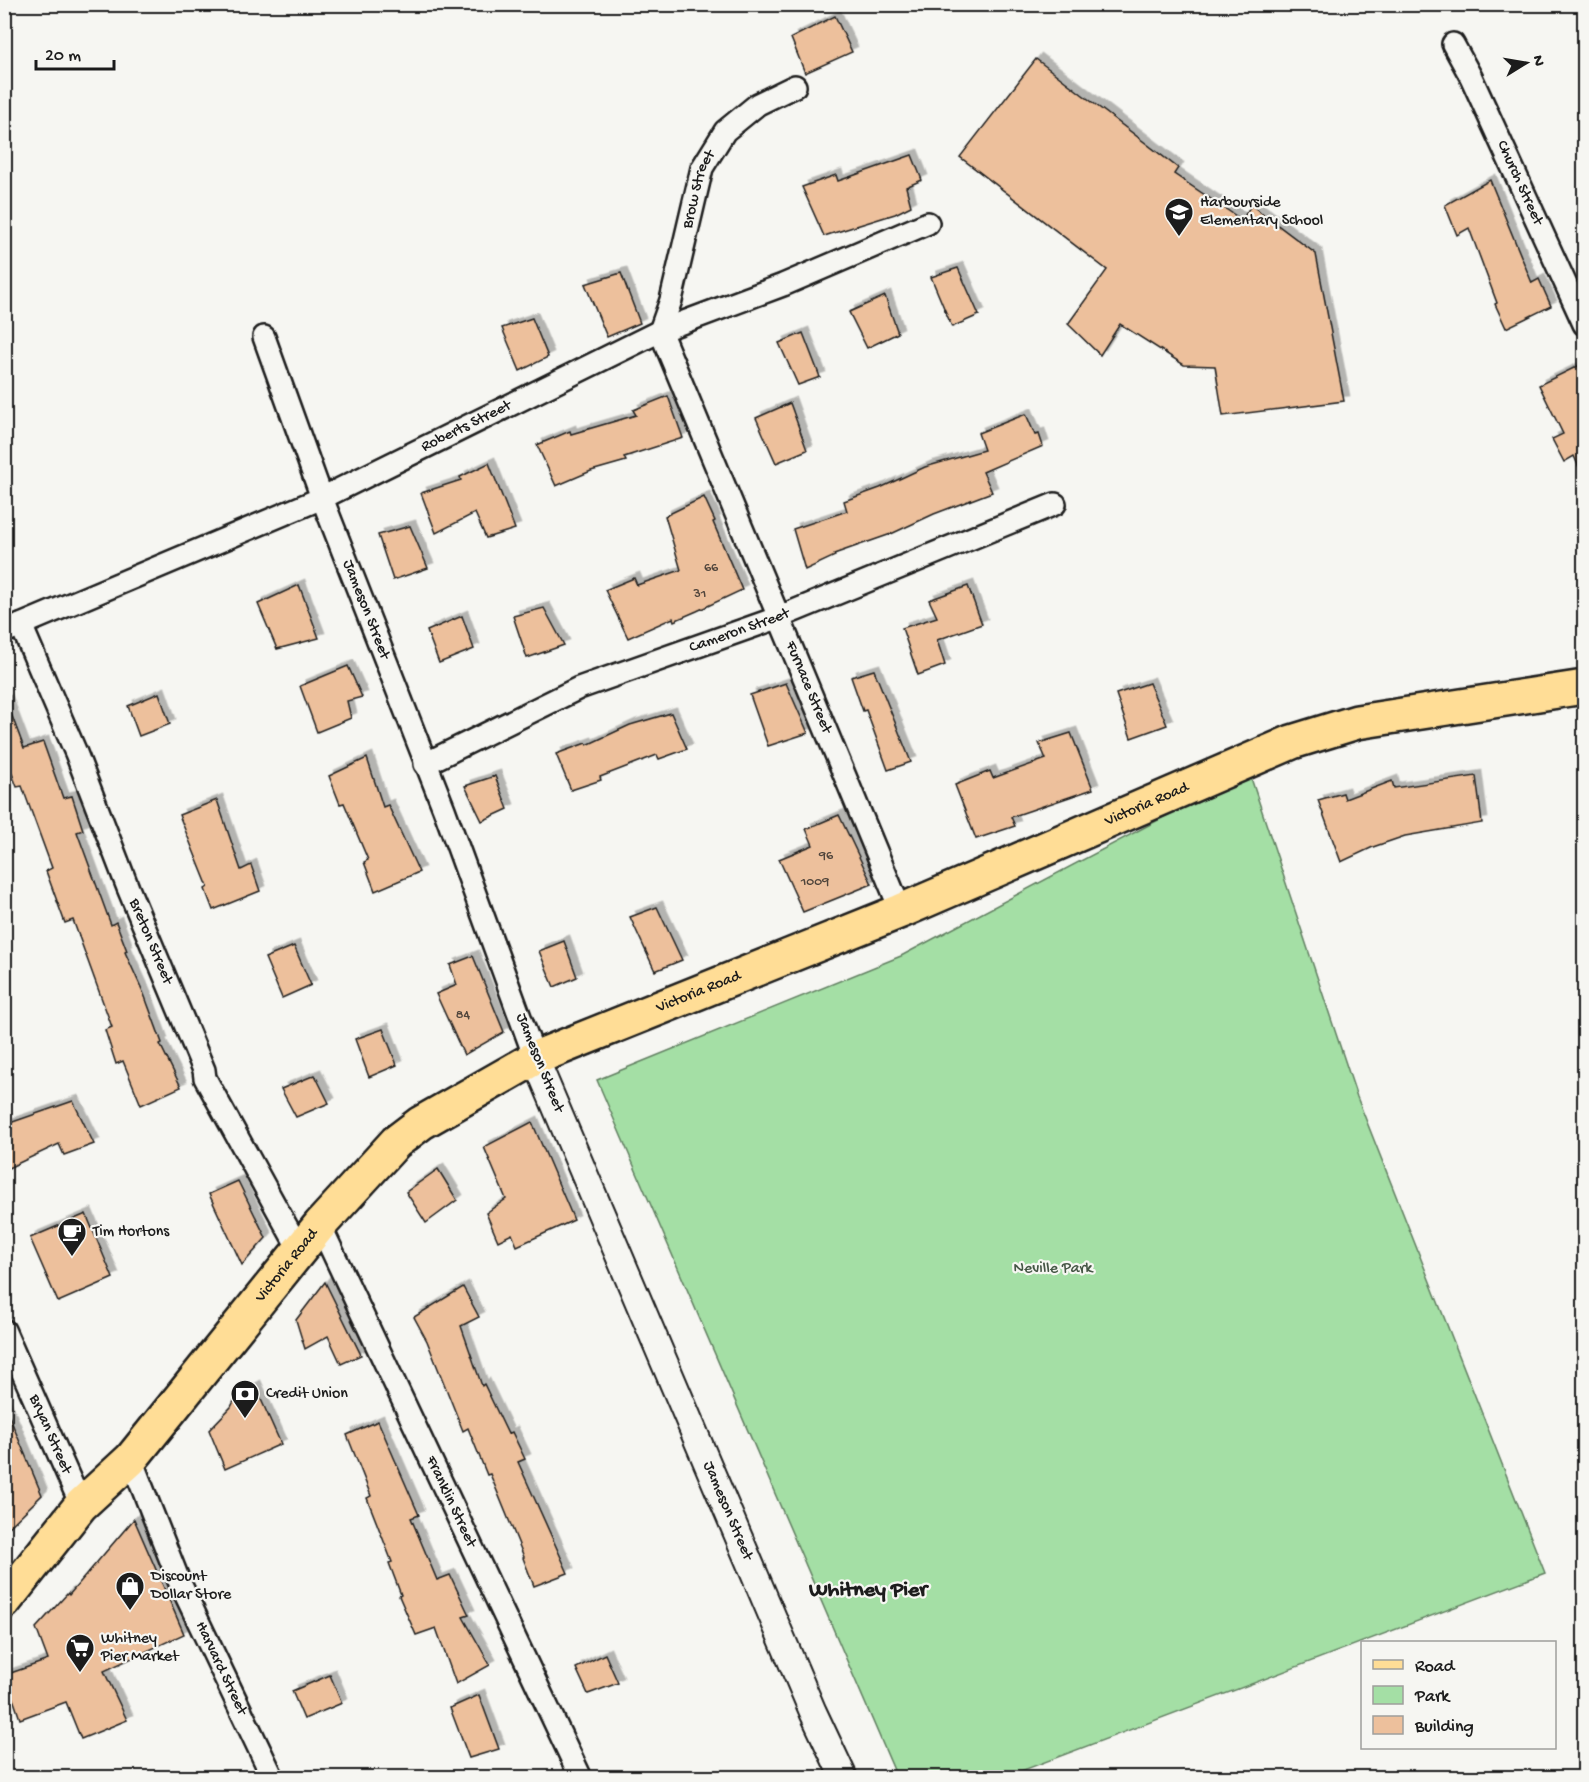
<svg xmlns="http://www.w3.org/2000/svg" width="1589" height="1782" viewBox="0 0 1589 1782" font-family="'Gochi Hand',sans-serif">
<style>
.green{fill:#a4dfa5;stroke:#607e60;stroke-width:1.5}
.building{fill:#edc09c;stroke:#1c1c1c;stroke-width:1.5;filter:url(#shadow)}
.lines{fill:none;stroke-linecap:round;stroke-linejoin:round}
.minor-casing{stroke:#1c1c1c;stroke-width:26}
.tertiary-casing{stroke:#1c1c1c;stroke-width:30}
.primary-casing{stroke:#1c1c1c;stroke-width:38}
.minor{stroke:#f6f6f2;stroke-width:21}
.tertiary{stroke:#f6f6f2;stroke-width:26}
.primary{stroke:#ffdd96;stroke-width:33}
.rail-casing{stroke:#1c1c1c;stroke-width:7}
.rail{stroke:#f6f6f2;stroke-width:4.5;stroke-dasharray:14;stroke-linecap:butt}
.labels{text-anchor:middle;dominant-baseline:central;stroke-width:4.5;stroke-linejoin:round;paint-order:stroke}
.number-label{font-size:14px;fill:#50453c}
.street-label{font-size:16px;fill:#1c1c1c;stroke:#f6f6f2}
.poi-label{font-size:16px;fill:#1c1c1c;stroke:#f6f6f2;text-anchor:start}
.park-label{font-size:16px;fill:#455645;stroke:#f6f6f2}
.district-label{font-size:22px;font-weight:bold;fill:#1c1c1c;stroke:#f6f6f2}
</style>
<defs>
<filter id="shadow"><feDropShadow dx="5.5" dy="-5.5" stdDeviation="0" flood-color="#0004"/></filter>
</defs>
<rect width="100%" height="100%" fill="#f6f6f2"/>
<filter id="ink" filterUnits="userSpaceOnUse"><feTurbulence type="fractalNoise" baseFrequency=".0167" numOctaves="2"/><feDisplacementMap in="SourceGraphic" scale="12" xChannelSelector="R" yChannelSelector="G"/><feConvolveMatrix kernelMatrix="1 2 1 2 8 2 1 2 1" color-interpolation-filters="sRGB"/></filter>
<g filter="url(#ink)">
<polygon class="green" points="1249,772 1357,1097 1545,1573 1005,1777 897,1777 597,1080 901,956"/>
<g class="building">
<polygon points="835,16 852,52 805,73 791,38"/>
<polygon points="1036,59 1178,168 1174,174 1242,220 1251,205 1316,254 1344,401 1223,416 1215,366 1184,365 1120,324 1100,355 1068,324 1107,270 960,157"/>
<polygon points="912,155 922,180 906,187 911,206 895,214 824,236 802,187 836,175 838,181"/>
<polygon points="1490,180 1532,283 1539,279 1551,306 1506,328 1495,304 1497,303 1469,228 1457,235 1445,205"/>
<polygon points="958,268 979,315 952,327 931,277"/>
<polygon points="621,273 640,323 607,337 585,284"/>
<polygon points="885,296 898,333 867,348 849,312"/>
<polygon points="532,318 548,357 520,371 502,328"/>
<polygon points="803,333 820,377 798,385 779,343"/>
<polygon points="1584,363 1584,479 1574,456 1564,462 1552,439 1563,434 1539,385"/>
<polygon points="668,396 683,438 624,457 626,461 591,471 556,486 537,445 570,431 571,434 636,415 633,410"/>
<polygon points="790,403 807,450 776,463 756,418"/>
<polygon points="1026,414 1035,435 1039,434 1043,446 983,472 992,492 934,514 891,534 834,554 835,556 805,570 793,529 847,511 844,501 880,488 925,467 984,450 978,433"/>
<polygon points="489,463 515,529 486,538 475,513 436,533 421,493 461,480 460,477"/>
<polygon points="704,497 715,521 713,522 742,590 697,611 674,621 673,618 628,638 605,590 634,578 637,585 681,570 665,516"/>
<polygon points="410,526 428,568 393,580 378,535"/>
<polygon points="299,585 319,638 277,649 258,604"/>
<polygon points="968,586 982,624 937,640 945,665 918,675 902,628 937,617 929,600"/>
<polygon points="544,608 564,645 527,658 513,616"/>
<polygon points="462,616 474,649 439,663 427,631"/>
<polygon points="348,666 362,697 347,701 351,718 317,732 300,686"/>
<polygon points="874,670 911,762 888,770 866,710 863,711 851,677"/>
<polygon points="786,683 808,733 768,746 750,695"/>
<polygon points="1149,683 1167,725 1131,738 1116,694"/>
<polygon points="159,693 170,724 139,736 128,706"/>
<polygon points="6,700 24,748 43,742 63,798 72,796 83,830 77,832 111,925 116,922 127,951 125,952 144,994 162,1043 160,1044 181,1087 141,1105 123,1061 116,1064 105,1030 112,1027 73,920 65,923 46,871 52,868 22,786 17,787 4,752 4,701"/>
<polygon points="671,713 687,749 659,759 657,755 600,777 601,780 571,790 556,754 586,743 587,745 630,725"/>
<polygon points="1071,733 1093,789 1011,817 1015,826 976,839 955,785 990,771 993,778 1046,759 1039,743"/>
<polygon points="367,758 383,807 388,805 419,872 375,891 364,862 368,860 344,803 340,804 329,776"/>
<polygon points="495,776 508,809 482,821 465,786"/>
<polygon points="1476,776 1482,823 1405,836 1373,847 1341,862 1318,800 1343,793 1345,799 1392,781 1394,788"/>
<polygon points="217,800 241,870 251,865 260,891 213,910 205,889 208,887 179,815"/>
<polygon points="839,815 872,884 803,912 779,859 813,845 806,829"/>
<polygon points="657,907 682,960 655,971 630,917"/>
<polygon points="564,941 577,977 554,987 539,951"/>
<polygon points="294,946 311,985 282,998 265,958"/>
<polygon points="473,956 504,1032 464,1055 436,994 457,985 450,965"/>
<polygon points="383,1029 397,1065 369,1077 355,1039"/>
<polygon points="315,1075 329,1103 296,1117 281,1089"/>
<polygon points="73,1101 94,1144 64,1155 59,1144 4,1170 4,1125"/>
<polygon points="532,1122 574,1220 517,1246 512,1234 498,1241 486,1213 506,1199 484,1147"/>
<polygon points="438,1169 457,1200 426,1223 406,1192"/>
<polygon points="238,1181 266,1238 242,1265 209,1194"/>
<polygon points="86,1214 113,1278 58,1302 30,1238"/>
<polygon points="325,1282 361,1355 341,1364 328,1336 305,1349 296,1320"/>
<polygon points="463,1287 479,1317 461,1326 482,1386 484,1384 508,1434 512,1432 525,1459 518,1462 568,1573 534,1586 523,1558 524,1557 490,1474 487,1475 468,1428 463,1431 427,1341 414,1317"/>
<polygon points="255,1386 281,1444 225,1469 209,1430 231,1407 236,1397"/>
<polygon points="4,1404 42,1495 4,1532"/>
<polygon points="378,1421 419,1515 411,1518 437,1580 450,1575 469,1615 463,1617 490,1665 456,1684 436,1628 416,1635 399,1596 401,1595 389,1563 392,1562 367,1498 371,1496 347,1435"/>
<polygon points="134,1519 184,1634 104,1671 127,1720 81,1739 66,1702 20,1719 5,1675 48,1660 36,1628 68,1593 69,1595"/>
<polygon points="605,1654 618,1683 588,1694 576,1668"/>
<polygon points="330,1675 342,1703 304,1719 292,1691"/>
<polygon points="479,1695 499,1749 469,1758 450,1708"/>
</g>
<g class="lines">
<g class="minor-casing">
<g id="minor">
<path id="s1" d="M1453,44l18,33 113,247"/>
<path id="s2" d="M660,331l241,580"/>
<path id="s3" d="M660,331l11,-31 31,-132 23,-37 33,-27 37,-18"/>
<path id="s4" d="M264,337l58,161 122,311 91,249"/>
<path id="s5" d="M21,625l55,128 52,135 76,182 1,8 94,171"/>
<path id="s6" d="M4,632l318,-134 338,-167 123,-46 145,-62"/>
<path id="s7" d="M425,764l154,-76 198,-70 278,-114"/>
<path id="s8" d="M320,1225l261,553"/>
<path id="s9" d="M4,1330l77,175"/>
<path id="s10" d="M131,1459l48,122 94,197"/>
</g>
</g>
<g class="tertiary-casing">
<g id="tertiary">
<path id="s11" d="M535,1058l278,654 31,66"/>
</g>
</g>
<g class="primary-casing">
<g id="primary">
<path id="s12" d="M4,1602l77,-97 50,-46 189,-234 76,-83 25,-19 114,-65 366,-147 391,-169 65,-20 227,-35"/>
</g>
</g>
<use href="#minor" class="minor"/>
<use href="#tertiary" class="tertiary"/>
<use href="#primary" class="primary"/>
<g class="rail-casing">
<polyline id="rail" points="4,9 15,4"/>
</g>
<use href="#rail" class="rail"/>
</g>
</g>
<defs>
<g id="school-pin" transform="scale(1.5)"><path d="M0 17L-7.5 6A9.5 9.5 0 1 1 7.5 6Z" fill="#1c1c1c" stroke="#f6f6f2"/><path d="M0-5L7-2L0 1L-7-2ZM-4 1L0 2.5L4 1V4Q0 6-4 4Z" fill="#fff"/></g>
<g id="cafe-pin" transform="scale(1.5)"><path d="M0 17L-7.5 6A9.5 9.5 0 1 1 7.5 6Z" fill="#1c1c1c" stroke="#f6f6f2"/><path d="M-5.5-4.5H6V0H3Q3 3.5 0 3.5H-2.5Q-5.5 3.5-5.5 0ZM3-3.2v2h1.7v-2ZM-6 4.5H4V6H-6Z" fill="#fff"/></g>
<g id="bank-pin" transform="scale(1.5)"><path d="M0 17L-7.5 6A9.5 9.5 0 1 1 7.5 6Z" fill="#1c1c1c" stroke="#f6f6f2"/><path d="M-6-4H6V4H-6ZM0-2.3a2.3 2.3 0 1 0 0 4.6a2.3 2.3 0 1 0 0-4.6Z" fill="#fff"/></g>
<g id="shop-pin" transform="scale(1.5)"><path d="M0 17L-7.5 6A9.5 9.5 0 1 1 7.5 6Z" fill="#1c1c1c" stroke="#f6f6f2"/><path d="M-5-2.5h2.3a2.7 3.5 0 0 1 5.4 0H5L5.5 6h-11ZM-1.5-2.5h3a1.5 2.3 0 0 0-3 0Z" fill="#fff"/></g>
<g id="supermarket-pin" transform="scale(1.5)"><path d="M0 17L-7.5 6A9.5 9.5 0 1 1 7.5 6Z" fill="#1c1c1c" stroke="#f6f6f2"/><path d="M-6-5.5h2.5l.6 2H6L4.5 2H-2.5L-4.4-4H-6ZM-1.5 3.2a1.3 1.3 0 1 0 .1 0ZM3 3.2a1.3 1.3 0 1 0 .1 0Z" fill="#fff"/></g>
</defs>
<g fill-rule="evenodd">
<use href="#school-pin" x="1179" y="212"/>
<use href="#cafe-pin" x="72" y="1232"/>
<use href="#bank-pin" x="245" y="1394"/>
<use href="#shop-pin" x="130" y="1586"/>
<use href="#supermarket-pin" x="80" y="1648"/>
</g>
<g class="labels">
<g class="number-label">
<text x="711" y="568">66</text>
<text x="700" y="594">31</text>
<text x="826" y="856">96</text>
<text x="815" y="882">1009</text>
<text x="463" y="1015">84</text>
</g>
<g class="street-label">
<text stroke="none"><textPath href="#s1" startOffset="154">Church Street</textPath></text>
<text stroke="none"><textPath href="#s3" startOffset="147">Brow Street</textPath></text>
<text stroke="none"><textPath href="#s6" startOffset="506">Roberts Street</textPath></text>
<text stroke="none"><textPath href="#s4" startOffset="291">Jameson Street</textPath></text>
<text stroke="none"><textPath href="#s7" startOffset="342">Cameron Street</textPath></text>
<text stroke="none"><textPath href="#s2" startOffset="386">Furnace Street</textPath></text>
<text stroke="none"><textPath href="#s12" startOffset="1430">Victoria Road</textPath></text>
<text stroke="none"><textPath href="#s5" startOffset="342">Breton Street</textPath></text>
<text stroke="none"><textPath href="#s12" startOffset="944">Victoria Road</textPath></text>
<text transform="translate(539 1063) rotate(68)">Jameson Street</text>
<text stroke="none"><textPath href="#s12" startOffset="440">Victoria Road</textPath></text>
<text stroke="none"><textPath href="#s9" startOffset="114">Bryan Street</textPath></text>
<text stroke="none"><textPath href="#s8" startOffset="306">Franklin Street</textPath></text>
<text stroke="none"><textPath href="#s11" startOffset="492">Jameson Street</textPath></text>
<text stroke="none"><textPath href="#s10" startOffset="228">Harvard Street</textPath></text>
</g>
<g class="poi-label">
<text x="1200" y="203">Harbourside<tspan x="1200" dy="18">Elementary School</tspan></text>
<text x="93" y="1232">Tim Hortons</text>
<text x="266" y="1394">Credit Union</text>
<text x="151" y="1577">Discount<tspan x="151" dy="18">Dollar Store</tspan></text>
<text x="101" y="1639">Whitney<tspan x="101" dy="18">Pier Market</tspan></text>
</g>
<g class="park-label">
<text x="1053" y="1269">Neville Park</text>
</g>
<g class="district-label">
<text x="868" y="1591">Whitney Pier</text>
</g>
</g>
<rect width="1589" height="1782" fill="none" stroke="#f6f6f2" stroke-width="24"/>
<rect x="12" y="12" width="1565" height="1758" fill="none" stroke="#1c1c1c" stroke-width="2" filter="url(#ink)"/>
<rect x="1361" y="1641" width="195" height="108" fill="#f6f6f2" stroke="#9f9f9c" stroke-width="1.5"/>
<rect x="1373" y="1660" width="30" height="9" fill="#ffdd96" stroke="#9f9f9c" stroke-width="1.5"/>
<text x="1415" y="1671" font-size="18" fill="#1c1c1c">Road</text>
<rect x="1373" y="1686" width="30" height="18" fill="#a4dfa5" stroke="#9f9f9c" stroke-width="1.5"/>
<text x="1415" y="1701" font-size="18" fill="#1c1c1c">Park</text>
<rect x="1373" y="1716" width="30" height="18" fill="#edc09c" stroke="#9f9f9c" stroke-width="1.5"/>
<text x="1415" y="1731" font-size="18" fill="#1c1c1c">Building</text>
<g transform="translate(1526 63) rotate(79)" stroke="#f6f6f2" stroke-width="4.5" paint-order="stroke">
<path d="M0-4.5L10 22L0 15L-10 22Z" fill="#1c1c1c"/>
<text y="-9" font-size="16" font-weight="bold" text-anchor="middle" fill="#1c1c1c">N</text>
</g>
<path d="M36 60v9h78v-9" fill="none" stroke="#1c1c1c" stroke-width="3"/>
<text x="45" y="60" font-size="18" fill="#1c1c1c" stroke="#f6f6f2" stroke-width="4.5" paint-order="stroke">20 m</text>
</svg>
